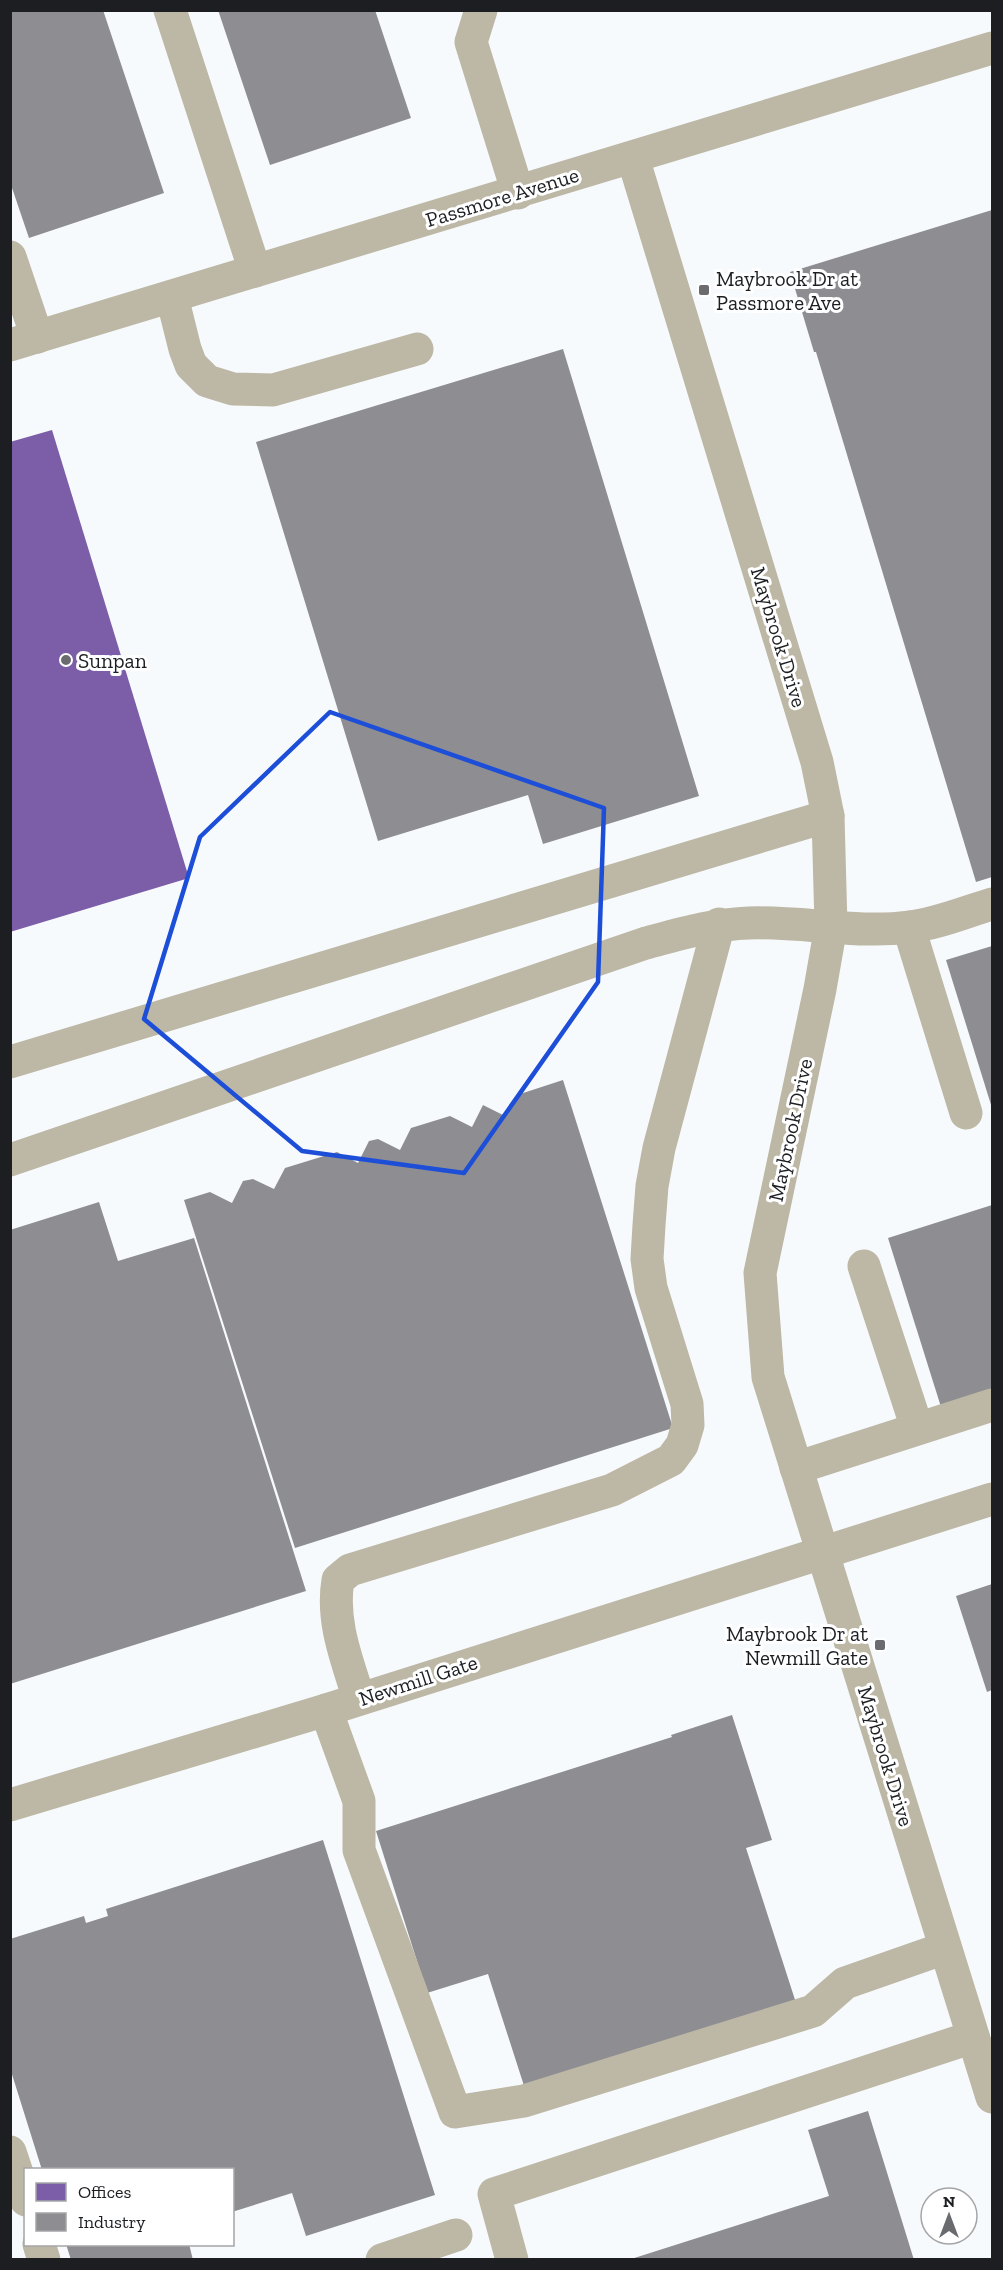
<svg xmlns="http://www.w3.org/2000/svg" width="1003" height="2270" viewBox="0 0 1003 2270" font-family="'Zilla Slab',serif">
<style>
.offices{fill:#7b5ea7}
.industry{fill:#8d8d92}
.lines{fill:none;stroke-linecap:round;stroke-linejoin:round}
.minor{stroke:#bdb7a5;stroke-width:33}
.marked{fill:none;stroke:#1d4ed8;stroke-width:4.5;stroke-linejoin:round}
.poi-dot{fill:#696b6f;stroke:#fff;stroke-width:2}
.labels{text-anchor:middle;dominant-baseline:central;stroke-width:6;stroke-linejoin:round;paint-order:stroke}
.street-label{font-size:21px;fill:#1c1e22;stroke:#fff}
.poi-label{font-size:21px;fill:#1c1e22;stroke:#fff;text-anchor:start}
</style>
<rect width="100%" height="100%" fill="#f7fafd"/>
<polygon class="offices" points="52,430 189,878 10,932 10,442"/>
<g class="industry">
<polygon points="10,10 103,10 164,193 29,238 10,182"/>
<polygon points="218,10 375,10 411,118 270,165"/>
<polygon points="992,210 992,877 976,882 816,352 814,352 790,272"/>
<polygon points="563,349 699,796 543,844 528,795 378,841 256,442"/>
<polygon points="992,946 992,1108 946,960"/>
<polygon points="563,1080 673,1428 295,1548 184,1200 210,1192 232,1203 243,1181 253,1179 274,1189 285,1168 337,1152 358,1163 369,1141 378,1139 400,1150 411,1128 450,1116 472,1127 483,1105 505,1116 517,1095"/>
<polygon points="99,1202 118,1261 194,1238 306,1591 10,1684 10,1230"/>
<polygon points="992,1205 992,1391 941,1407 888,1238"/>
<polygon points="992,1584 992,1690 987,1692 956,1596"/>
<polygon points="732,1715 772,1840 746,1848 797,2006 526,2092 488,1974 427,1993 376,1831 672,1737 671,1735"/>
<polygon points="323,1840 435,2195 306,2236 292,2193 232,2212 232,2170 42,2170 10,2068 10,1939 84,1916 86,1923 108,1916 106,1909"/>
<polygon points="868,2111 914,2260 628,2260 829,2196 808,2130"/>
<polygon points="66,2244 189,2244 193,2260 71,2260"/>
</g>
<g class="lines">
<g class="minor">
<polyline points="170,10 255,271"/>
<polyline points="481,10 471,42 518,193"/>
<polyline points="633,158 817,762 828,816 831,926 820,989 760,1273 768,1377 992,2097"/>
<polyline points="10,257 37,337"/>
<polyline points="172,297 185,349 191,365 207,381 233,389 273,390 417,349"/>
<polyline points="10,345 992,48"/>
<polyline points="909,928 966,1113"/>
<polyline points="10,1062 828,816"/>
<path d="M10,1160l636,-217c34,-9 68,-19 103,-20 52,-2 109,11 160,4 28,-3 56,-15 83,-23"/>
<polyline points="864,1266 917,1428"/>
<polyline points="796,1468 992,1405"/>
<path d="M359,1699c-12,-39 -28,-77 -21,-119l12,-10 262,-80 59,-30 11,-15 6,-20 -1,-21 -36,-116 -4,-29 2,-34 3,-39 7,-38 60,-224"/>
<polyline points="326,1710 359,1801 359,1850 455,2112 524,2101 813,2011 845,1983 945,1948"/>
<polyline points="10,1805 326,1710 992,1499"/>
<polyline points="10,2152 26,2200"/>
<polyline points="39,2244 44,2260"/>
<polyline points="382,2260 456,2235"/>
<polyline points="512,2260 494,2194 973,2037"/>
</g>
</g>
<path class="marked" d="M330,712l274,96 -6,174 -134,191 -162,-22 -158,-132 56,-182z"/>
<g class="poi-dot">
<rect x="698" y="284" width="12" height="12" rx="3"/>
<circle cx="66" cy="660" r="6"/>
<rect x="874" y="1639" width="12" height="12" rx="3"/>
</g>
<g class="labels">
<g class="street-label">
<text transform="translate(502 197) rotate(-17)">Passmore Avenue</text>
<text transform="translate(779 637) rotate(73)">Maybrook Drive</text>
<text transform="translate(790 1130) rotate(-78)">Maybrook Drive</text>
<text transform="translate(418 1680) rotate(-18)">Newmill Gate</text>
<text transform="translate(886 1756) rotate(73)">Maybrook Drive</text>
</g>
<g class="poi-label">
<text x="716" y="278">Maybrook Dr at<tspan x="716" dy="24">Passmore Ave</tspan></text>
<text x="78" y="660">Sunpan</text>
<text x="868" y="1633" text-anchor="end">Maybrook Dr at<tspan x="868" dy="24">Newmill Gate</tspan></text>
</g>
</g>
<rect width="1003" height="2270" fill="none" stroke="#1c1e22" stroke-width="24"/>
<rect x="24" y="2168" width="210" height="78" fill="#ffffff" stroke="#a4a5a7" stroke-width="1.5"/>
<rect x="36" y="2183" width="30" height="18" fill="#7b5ea7" stroke="#a4a5a7" stroke-width="1.5"/>
<text x="78" y="2198" font-size="18" fill="#1c1e22">Offices</text>
<rect x="36" y="2213" width="30" height="18" fill="#8d8d92" stroke="#a4a5a7" stroke-width="1.5"/>
<text x="78" y="2228" font-size="18" fill="#1c1e22">Industry</text>
<g transform="translate(949 2216)"><circle r="28" fill="#ffffff" stroke="#a4a5a7" stroke-width="1.5"/>
<path d="M0-4.5L10 22L0 15L-10 22Z" fill="#696b6f"/>
<text y="-9" font-size="16" font-weight="bold" text-anchor="middle" fill="#1c1e22">N</text>
</g>
</svg>
